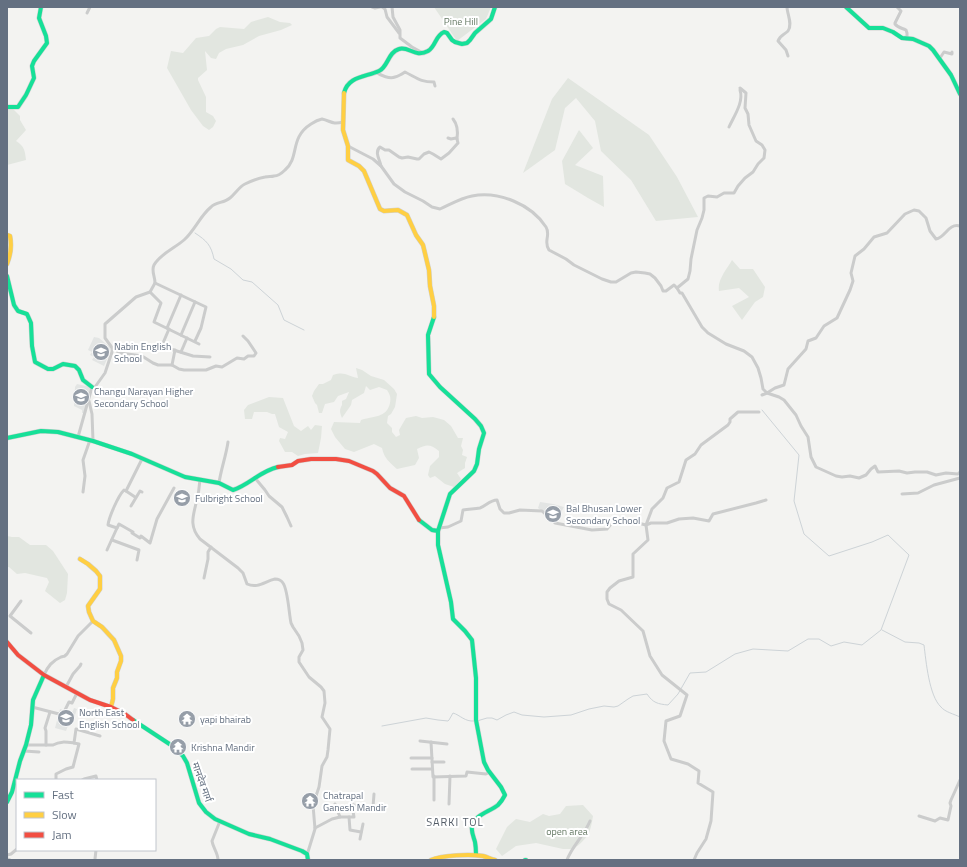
<svg xmlns="http://www.w3.org/2000/svg" width="967" height="867" viewBox="0 0 967 867" font-family="'Titillium Web','Noto Sans Devanagari',sans-serif">
<style>
.built{fill:#e3e5e4}
.green{fill:#e2e6e0}
.lines{fill:none;stroke-linecap:round;stroke-linejoin:round}
.stream{stroke:#cdd3d7;stroke-width:1}
.fast-casing{stroke:#d0d1d0;stroke-width:5}
.slow-casing{stroke:#d0d1d0;stroke-width:5}
.jam-casing{stroke:#d0d1d0;stroke-width:5}
.street{stroke:#cbcccc;stroke-width:3}
.fast{stroke:#16e098;stroke-width:4}
.slow{stroke:#ffcf43;stroke-width:4}
.jam{stroke:#f24e42;stroke-width:4}
.labels{text-anchor:middle;dominant-baseline:central;stroke-width:4;stroke-linejoin:round;paint-order:stroke}
.park-label{font-size:10px;fill:#647863;stroke:#fff}
.poi-label{font-size:10px;fill:#647081;stroke:#fff;text-anchor:start}
.street-label{font-size:10px;fill:#647081;stroke:#fff}
.neighbourhood-label{font-size:11px;letter-spacing:1px;fill:#525b66;stroke:#fff}
</style>
<rect width="100%" height="100%" fill="#f3f3f1"/>
<g class="built">
<polygon points="94,337 99,338 112,349 110,352 104,366 92,360 94,357 90,355 92,352 88,350"/>
<polygon points="77,384 90,387 86,413 82,413 82,410 74,406 75,387"/>
<polygon points="540,502 553,504 564,507 556,521 538,508"/>
<polygon points="74,708 77,709 72,724 69,723 66,731 55,728 60,709 72,713"/>
</g>
<g class="green">
<polygon points="434,7 491,7 486,19 457,41"/>
<polygon points="268,17 280,22 290,23 292,25 281,30 259,36 243,45 226,49 219,53 216,59 211,58 205,51 207,70 198,78 198,80 206,97 206,112 213,116 216,121 213,127 209,130 203,126 191,110 167,68 171,51 183,53 196,38 209,36 216,29 220,27 244,29 251,22"/>
<polygon points="568,78 649,135 677,177 698,217 656,221 631,180 601,151 595,121 576,98 565,108 555,150 523,173 552,99"/>
<path d="M7,108h5l8,8v4l6,10 -10,11c8,5 9,9 10,19l-19,5z"/>
<polygon points="579,130 593,148 575,165 603,176 604,207 588,198 565,184 562,161"/>
<path d="M732,260l8,9h13l12,18 -2,10 -8,5 -13,18 -10,-14 17,-9 -10,-9 -20,3c-2,-11 8,-22 13,-31z"/>
<path d="M356,368l6,2 9,6 13,4 10,9 3,5 -2,13 -4,7 -3,2 -1,7 5,5v4l4,5 4,-2 -1,-5 7,-12 10,-2 6,2 11,-1 11,3 7,6 7,12h5l-2,8 2,4 -1,5 5,2 -2,6v5l-8,5 4,6 -7,8 -9,-3 -10,-8 -5,2 -2,-3 2,-9 9,-9v-6c-9,-7 -12,-7 -22,-2l2,9 -4,7 -18,4c-7,-6 -13,-11 -15,-21l-8,-4 -20,8 -9,-3 -10,-12 -4,-8 3,-7 26,1 1,-3c12,-4 26,-2 29,-17 1,-6 0,-8 -3,-13l-8,-3 -9,3 -4,-4 -2,7 -12,7 -1,5 -9,13c-2,-5 -3,-8 0,-13v-4l4,-2 3,-7 -11,4 -4,6 -9,2 -3,9h-3l-2,-8 -2,-2 -3,-7 2,-5 5,-7h4l8,-4 2,-5c12,-4 14,1 25,3z"/>
<polygon points="269,397 283,398 294,426 301,431 308,426 311,430 315,425 322,426 321,438 318,453 305,454 298,456 292,452 285,452 279,441 280,438 285,439 288,432 279,427 275,414 272,414 267,412 254,412 252,419 245,419 244,410 248,405"/>
<polygon points="7,536 12,537 19,537 30,545 46,545 53,551 68,574 67,593 65,600 60,603 45,591 49,582 47,578 25,573 17,574 9,567 7,567"/>
<path d="M583,805l10,11c-3,19 -5,21 -19,33h-11l-27,-6 -20,3 -14,10 -6,-7 11,-22 9,-8 14,3 13,-8 6,2 11,-2 6,-8z"/>
</g>
<g class="lines">
<g class="stream">
<path d="M195,233c12,8 16,12 19,26l17,10 12,11 9,2 26,23 6,15 20,10"/>
<path d="M882,630l23,12 14,1 5,2c2,16 5,51 17,62 4,5 13,7 19,10"/>
<path d="M477,721l10,-3h5l5,2 9,-5 8,-3 8,3 22,2 27,-2 18,-6 15,-3 10,1 4,-1 10,-7 5,-3 14,-2c6,9 11,10 21,11l10,-11 12,-21 16,-1 29,-18 18,-5 35,2 20,-12h11l12,7 13,-4 18,3 19,-15 28,-75 -21,-20 -16,7 -43,14 -25,-22 -10,-33 5,-46 -37,-45"/>
<path d="M382,726l44,-8 12,2 10,1 1,-1 4,-7c7,2 12,9 21,8"/>
</g>
<g class="fast-casing">
<g id="fast">
<polyline points="846,7 869,28 883,28 893,32 902,38 913,39 929,46 933,50 951,75 960,94"/>
<path d="M344,93c4,-17 22,-16 35,-22 9,-4 9,-19 20,-22 10,-3 16,9 29,2 8,-5 7,-15 16,-19l3,1 5,7 3,2 7,2 5,-1 3,-3 5,-7 16,-14 4,-12"/>
<polyline points="7,107 18,107 26,95 34,78 32,66 34,61 47,43 46,36 39,18 41,7"/>
<polyline points="7,276 14,305 18,311 27,314 31,323 32,346 35,362 48,369 53,369 63,364 75,366 79,370 83,380 92,387"/>
<path d="M7,438l34,-7 17,1 35,9 39,13 53,23 34,6 14,7c16,-5 27,-19 45,-23"/>
<polyline points="419,520 432,530 438,531 450,494 474,471 477,464 479,449 484,433 481,426 475,419 440,387 429,374 428,335 434,317"/>
<path d="M438,531v14l13,57 2,17 12,12 7,9 4,38v42l8,42 4,8 13,17 4,8c-2,4 -4,7 -7,10 -9,7 -24,10 -26,22 -1,5 2,11 3,15 1,5 1,9 1,13"/>
<polyline points="133,720 174,747 183,756 187,763 199,803 206,812 215,819 249,834 270,839 302,851 307,854 308,860"/>
<polyline points="7,802 12,792 20,761 26,745 31,725 33,700 44,675"/>
<polyline points="525,860 526,860"/>
</g>
</g>
<g class="slow-casing">
<g id="slow">
<polyline points="344,93 343,130 348,146 348,160 359,166 364,171 380,209 384,211 398,210 407,215 416,235 423,245 429,270 430,286 434,306 434,317"/>
<path d="M7,235l3,1c2,10 1,18 -3,28"/>
<polyline points="80,559 88,564 96,571 100,576 100,589 88,606 89,612 93,621 102,627 114,640 121,656 121,661 117,672 117,678 113,688 113,699 111,707"/>
<path d="M431,860c11,-5 39,-6 52,-4 4,1 8,3 12,4"/>
</g>
</g>
<g class="jam-casing">
<g id="jam">
<polyline points="278,467 292,465 298,461 311,459 336,459 349,461 373,471 377,474 390,488 404,496 419,520"/>
<polyline points="7,642 18,655 44,675 90,700 111,707 125,714 133,720"/>
</g>
</g>
<g class="street">
<polyline points="372,7 375,8 380,7"/>
<polyline points="382,7 385,9 387,17 399,33"/>
<polyline points="392,7 393,17 400,30 400,38 412,47 423,53"/>
<path d="M787,7c0,7 6,17 1,24 -4,4 -8,4 -10,10l8,9 2,6"/>
<path d="M897,7l4,4 -6,12v1c3,4 7,4 11,6l1,3v6"/>
<polyline points="87,13 90,7"/>
<polyline points="940,58 944,52 952,54 952,52"/>
<path d="M376,72c5,4 14,7 19,5 4,-1 7,-3 10,-5 12,6 15,10 29,10l1,4"/>
<path d="M453,119c5,6 5,13 4,20"/>
<path d="M729,127c5,-11 15,-25 11,-37"/>
<path d="M348,146l25,13 8,7 13,18 11,8 18,9 9,6 8,2c11,-5 21,-11 32,-13 27,-5 59,8 74,31 5,8 -3,15 3,23l17,9 8,6 28,14 9,3h5l15,-9 5,-1 9,1 5,1 5,4 6,8 2,5h3l8,-6 3,3 3,5h2l20,34 6,6 18,11 18,7 8,6 6,11 3,10 2,11 4,4 8,-5 9,-3 4,-16 18,-20 2,-8 8,-3 8,-12 13,-8 13,-28 3,-9 -2,-8 4,-17 9,-7 10,-12 13,-4 18,-19 9,-4 5,1 7,7 4,13 6,8c10,-2 12,-16 24,-13"/>
<path d="M381,166c-1,-6 -7,-14 -1,-19l5,3h4l10,7 3,1 6,-1 9,2h2l5,-5 5,-2 4,2 8,5 8,-6 9,-10 -1,-4 -1,-1 -5,1 -3,-1"/>
<polyline points="155,283 206,307 201,328 195,341"/>
<polyline points="677,288 688,279 690,271 691,259 697,230 702,218 704,210 704,198 708,196 717,197 724,193 734,193 738,186 745,178 753,172 758,164 764,158 765,150 762,145 756,141 749,125 748,114 745,108 746,93 740,88"/>
<polyline points="150,292 161,303 154,322 199,344"/>
<polyline points="167,328 181,295"/>
<polyline points="169,329 163,343 164,347 193,356 210,357"/>
<polyline points="181,335 195,302"/>
<polyline points="113,349 120,353 142,356 153,363 158,365 172,365 179,369 184,370 206,370 216,366 222,367 237,358 244,359 248,356 254,356 256,353 248,341 243,336"/>
<polyline points="181,352 187,338"/>
<polyline points="172,365 175,350"/>
<polyline points="762,395 767,393 779,397 784,400 796,415 801,426 808,437 811,457 816,467 836,476 842,477 850,476 859,478 866,475 871,469 875,466 878,472 899,471 907,473 915,472 927,472 936,475 946,473 958,474 960,472"/>
<polyline points="89,401 92,414 93,441"/>
<path d="M78,437l14,-50h3l10,-14 8,-24 -8,-11v-14l31,-27 14,-5 5,-9c0,-7 -4,-12 -1,-18 6,-11 21,-17 30,-25 11,-10 16,-24 27,-33 5,-5 13,-4 19,-9 5,-4 9,-11 15,-14 6,-3 14,-6 20,-7 4,-1 6,0 9,-1 4,0 8,-3 11,-6 15,-13 4,-32 26,-46 3,-2 6,-4 11,-5 9,2 10,6 21,3"/>
<path d="M142,459l-16,32 -2,-1c-6,6 -15,27 -16,35l9,3 2,-4 14,8 -1,1 8,5 1,-2 9,7 7,-24 17,-31"/>
<polyline points="255,478 265,490 269,496 282,507 287,517 291,526"/>
<path d="M200,480c-1,6 -1,13 -3,19 -3,15 -9,26 3,40l38,29 5,5 4,11c11,5 18,-3 28,-5 3,0 6,1 8,4 5,7 6,31 8,40l2,4 6,9 3,7 1,7 -4,7v5l10,15 12,10 3,4 1,12 -3,14 8,12 -2,21 -1,7 -5,9 -3,21 -6,18 2,24 -8,26"/>
<path d="M219,483c2,-14 7,-27 9,-41"/>
<polyline points="126,491 135,497"/>
<polyline points="83,492 85,476 83,460 90,440"/>
<polyline points="902,494 918,493 934,485 960,478"/>
<polyline points="131,506 140,491 142,492"/>
<path d="M439,528l9,-1 13,-6 2,-11c6,-1 11,-1 17,-2 6,-2 10,-8 17,-8l3,9 4,4h5l11,-3 22,1 13,12 37,7 15,-1 4,-5 10,-5 25,6 5,-2h16l12,-4 14,-1 16,3 4,-7 43,-11 10,-3"/>
<polyline points="112,540 139,550 137,560"/>
<polyline points="107,550 117,528"/>
<polyline points="204,578 208,559 208,552 211,547"/>
<polyline points="21,601 10,616 31,633"/>
<path d="M44,675c4,-9 8,-14 17,-18 6,-2 1,1 6,-3l11,-18 15,-15"/>
<polyline points="66,687 73,674 80,666 81,664"/>
<polyline points="32,707 59,714"/>
<polyline points="65,710 69,702 72,703 77,693"/>
<polyline points="420,741 447,744"/>
<polyline points="431,742 433,777 466,776 467,772 486,774 490,772"/>
<path d="M26,745h27c7,-4 13,-3 21,-2"/>
<polyline points="46,745 46,731 45,728 50,712"/>
<polyline points="24,751 39,752"/>
<polyline points="411,758 432,758"/>
<polyline points="432,762 444,762"/>
<polyline points="412,769 432,769"/>
<polyline points="56,780 56,774 66,769 73,767 79,744 74,743 76,729 100,736"/>
<polyline points="82,780 84,779 96,776 97,780"/>
<polyline points="434,800 434,776"/>
<polyline points="335,804 340,817"/>
<polyline points="449,804 450,776"/>
<polyline points="352,805 383,807"/>
<polyline points="373,807 374,794"/>
<polyline points="919,816 935,821 940,818 948,820 951,806 950,803 951,800 960,780"/>
<polyline points="349,817 350,830 361,832"/>
<polyline points="315,828 332,819 340,817 354,817 352,805 352,799"/>
<polyline points="360,839 363,824"/>
<polyline points="7,855 11,854 17,849"/>
<polyline points="7,859 10,860"/>
<polyline points="95,859 96,850"/>
<path d="M218,860c0,-7 -5,-12 -6,-19l8,-20"/>
<path d="M567,860c5,-14 17,-24 23,-39"/>
<polyline points="694,860 697,853 706,839 711,821 713,792 698,783 699,771 688,764 671,759 664,741 666,721 680,716 687,695 662,675 650,656 643,631 621,610 609,604 607,599 607,592 610,588 619,581 633,577 633,554 648,540 646,525 652,509 663,498 667,488 679,482 686,460 695,454 701,445 728,425 730,422 730,419 738,412 759,412"/>
</g>
<use href="#fast" class="fast"/>
<use href="#slow" class="slow"/>
<use href="#jam" class="jam"/>
</g>
<defs>
<g id="school-disc" transform="scale(0.9)"><circle r="9.5" fill="#969ea8" stroke="#fff"/><path d="M0-5L7-2L0 1L-7-2ZM-4 1L0 2.5L4 1V4Q0 6-4 4Z" fill="#fff"/></g>
<g id="university-disc" transform="scale(0.9)"><circle r="9.5" fill="#969ea8" stroke="#fff"/><path d="M0-5L7-2L0 1L-7-2ZM-4 1L0 2.5L4 1V4Q0 6-4 4Z" fill="#fff"/></g>
<g id="temple-disc" transform="scale(0.9)"><circle r="9.5" fill="#969ea8" stroke="#fff"/><path d="M0-6L5-2H3V0L6.5 2.5H4V6H1.5V3h-3V6H-4V2.5H-6.5L-3 0V-2H-5Z" fill="#fff"/></g>
</defs>
<g fill-rule="evenodd">
<use href="#school-disc" x="101" y="352"/>
<use href="#university-disc" x="81" y="397"/>
<use href="#school-disc" x="182" y="498"/>
<use href="#school-disc" x="553" y="514"/>
<use href="#school-disc" x="66" y="718"/>
<use href="#temple-disc" x="187" y="719"/>
<use href="#temple-disc" x="178" y="747"/>
<use href="#temple-disc" x="310" y="801"/>
</g>
<g class="labels">
<g class="park-label">
<text x="461" y="21">Pine Hill</text>
<text x="567" y="831">open area</text>
</g>
<g class="poi-label">
<text x="114" y="346">Nabin English<tspan x="114" dy="12">School</tspan></text>
<text x="94" y="391">Changu Narayan Higher<tspan x="94" dy="12">Secondary School</tspan></text>
<text x="195" y="498">Fulbright School</text>
<text x="566" y="508">Bal Bhusan Lower<tspan x="566" dy="12">Secondary School</tspan></text>
<text x="79" y="712">North East<tspan x="79" dy="12">English School</tspan></text>
<text x="200" y="719">yapi bhairab</text>
<text x="191" y="747">Krishna Mandir</text>
<text x="323" y="795">Chatrapal<tspan x="323" dy="12">Ganesh Mandir</tspan></text>
</g>
<g class="street-label">
<text transform="translate(202 782) rotate(70)">मानदेव मार्ग</text>
</g>
<g class="neighbourhood-label">
<text x="455" y="822">SARKI TOL</text>
</g>
</g>
<rect width="967" height="867" fill="none" stroke="#647081" stroke-width="16"/>
<rect x="16" y="779" width="140" height="72" fill="#ffffff" stroke="#c1c6cd"/>
<rect x="24" y="792" width="20" height="6" fill="#16e098" stroke="#c1c6cd"/>
<text x="52" y="799" font-size="12" fill="#647081">Fast</text>
<rect x="24" y="812" width="20" height="6" fill="#ffcf43" stroke="#c1c6cd"/>
<text x="52" y="819" font-size="12" fill="#647081">Slow</text>
<rect x="24" y="832" width="20" height="6" fill="#f24e42" stroke="#c1c6cd"/>
<text x="52" y="839" font-size="12" fill="#647081">Jam</text>
</svg>
